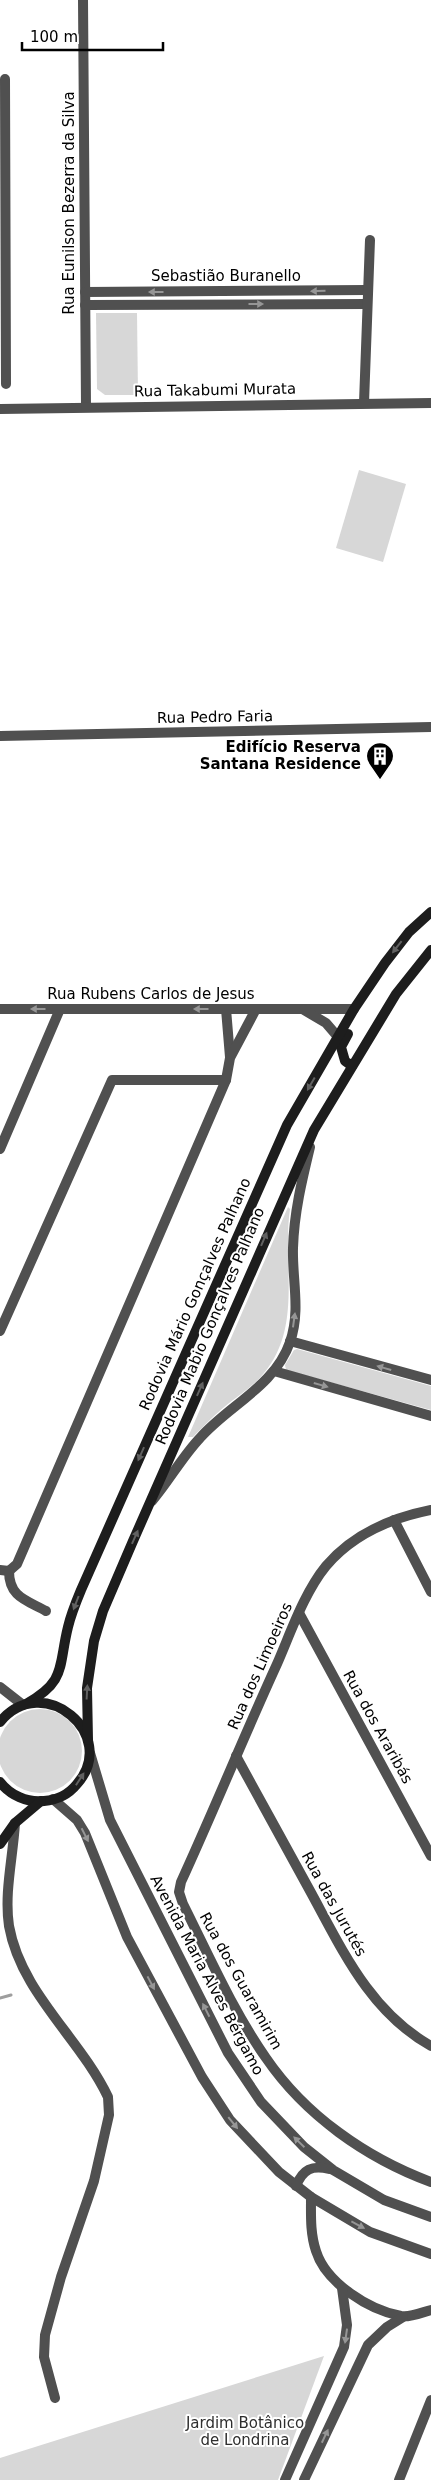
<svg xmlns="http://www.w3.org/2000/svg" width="431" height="2480" viewBox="0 0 431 2480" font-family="'DejaVu Sans',sans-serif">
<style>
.green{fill:#d7d7d7}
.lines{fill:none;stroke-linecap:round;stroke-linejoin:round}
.stream{stroke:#9e9e9e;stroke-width:3}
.minor{stroke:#505050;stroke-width:10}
.tertiary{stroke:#505050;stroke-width:10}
.secondary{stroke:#1d1d1d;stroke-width:10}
.oneway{fill:#969696}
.oneway2{fill:#616161}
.labels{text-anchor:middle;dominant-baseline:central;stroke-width:4;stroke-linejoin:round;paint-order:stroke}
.street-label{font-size:15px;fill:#000;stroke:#fff}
.poi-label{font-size:15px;font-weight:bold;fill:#000;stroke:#fff;text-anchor:end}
.park-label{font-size:15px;fill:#2e2e2e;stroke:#fff}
</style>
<rect width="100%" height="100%" fill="#fff"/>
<g class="green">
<polygon points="137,313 138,395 105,395 97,389 96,313"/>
<polygon points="359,470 406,484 383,562 336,548"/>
<path d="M288,1207l2,2c-8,56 13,117 -26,164 -11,14 -27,23 -41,35 -11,9 -20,19 -30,29h-5z"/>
<polygon points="297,1349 431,1386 431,1410 286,1370 285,1365 294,1350"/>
<circle cx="40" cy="1751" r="42"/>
<polygon points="324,2356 278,2480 0,2480 0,2458"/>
</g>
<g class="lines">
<polyline class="stream" points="0,1998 11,1995"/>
<g class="minor">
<polyline points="83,0 86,406"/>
<polyline points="5,79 6,384"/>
<polyline points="85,292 367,290"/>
<polyline points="85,305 367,304"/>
<polyline points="364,403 370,240"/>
<polyline points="0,409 431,403"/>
<polyline points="0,736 431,727"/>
<polyline points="226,1009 230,1057"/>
<polyline points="0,1149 60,1009"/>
<polyline points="0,1331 112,1080 226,1080"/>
<polyline points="290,1341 431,1380"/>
<polyline points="274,1371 431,1416"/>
<path d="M152,1501c17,-20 30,-44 48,-63 29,-33 75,-52 90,-96 11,-31 2,-63 3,-94 1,-35 9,-68 17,-101"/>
<path d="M431,1510c-40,8 -78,24 -105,56 -22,27 -35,66 -49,98 -33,72 -63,146 -96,218l-2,10 4,12c26,52 50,107 83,154 39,57 100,100 165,124"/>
<polyline points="394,1520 431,1592"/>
<polyline points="0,1570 9,1571 17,1564 226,1080 230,1058 256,1009"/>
<path d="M9,1571c0,26 17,29 37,40"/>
<polyline points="299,1613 431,1856"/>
<polyline points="0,1687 23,1705"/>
<path d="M236,1756c24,44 49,89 73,133 33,60 60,122 122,157"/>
<path d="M15,1823c-2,34 -11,70 -6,103 12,67 71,112 99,171l1,18 -15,66 -33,96 -16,58 -1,22 11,41"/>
<polyline points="399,2480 431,2400"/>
</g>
<g class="tertiary">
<polyline points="0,1009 354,1009"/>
<polyline points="304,1010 326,1023 338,1037"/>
<polyline points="90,1753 110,1820 228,2053 261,2102 304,2147 333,2170 384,2200 431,2217"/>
<polyline points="53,1799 77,1820 85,1833 127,1937 202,2077 230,2120 279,2172 311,2197 370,2232 431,2254"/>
<path d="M296,2186c7,-17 16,-21 33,-17"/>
<path d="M311,2197c0,18 -1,36 5,54 10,32 53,59 85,65 8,2 22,-4 30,-6"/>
<polyline points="285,2480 344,2347 347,2325 342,2288"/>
<polyline points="304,2480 368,2345 387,2327 403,2317"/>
</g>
<g class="secondary">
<polyline points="348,1034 341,1047 345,1061 352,1066"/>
<path d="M26,1704c41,-23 32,-37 42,-77 3,-13 8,-25 13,-37l206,-465 67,-116 31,-46 24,-31 22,-20"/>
<path d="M0,1722c43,-52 120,13 77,62 -8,10 -20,16 -33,17 -17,2 -34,-6 -44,-19"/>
<polyline points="88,1740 87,1688 94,1641 103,1611 133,1541 314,1130 396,994 431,950"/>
<polyline points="0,1844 15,1823 41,1801"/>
</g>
</g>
<defs><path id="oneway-solid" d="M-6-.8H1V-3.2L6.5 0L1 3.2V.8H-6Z" transform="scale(1.25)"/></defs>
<g class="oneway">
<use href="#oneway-solid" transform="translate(318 291) rotate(179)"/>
<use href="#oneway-solid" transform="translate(156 292) rotate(-180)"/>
<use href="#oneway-solid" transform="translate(256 304)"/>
<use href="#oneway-solid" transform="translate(38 1009) rotate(180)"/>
<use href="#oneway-solid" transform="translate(201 1009) rotate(180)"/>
<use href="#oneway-solid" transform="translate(294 1320) rotate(-82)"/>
<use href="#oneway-solid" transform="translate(384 1368) rotate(-164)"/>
<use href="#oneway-solid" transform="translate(321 1385) rotate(16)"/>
<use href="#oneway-solid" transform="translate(85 1835) rotate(63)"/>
<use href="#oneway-solid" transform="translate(151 1983) rotate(62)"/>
<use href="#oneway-solid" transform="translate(206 2010) rotate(-117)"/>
<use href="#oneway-solid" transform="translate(233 2123) rotate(51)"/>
<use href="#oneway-solid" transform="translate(299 2142) rotate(-136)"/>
<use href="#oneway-solid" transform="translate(358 2225) rotate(28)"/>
<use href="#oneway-solid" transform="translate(346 2336) rotate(98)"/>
<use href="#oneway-solid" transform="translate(325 2436) rotate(-65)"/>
</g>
<g class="oneway2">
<use href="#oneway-solid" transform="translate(397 947) rotate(128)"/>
<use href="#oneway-solid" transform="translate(311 1084) rotate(120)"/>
<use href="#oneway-solid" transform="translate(264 1239) rotate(-67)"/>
<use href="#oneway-solid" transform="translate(200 1389) rotate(-66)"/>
<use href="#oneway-solid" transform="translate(141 1454) rotate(114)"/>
<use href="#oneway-solid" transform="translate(135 1537) rotate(-66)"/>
<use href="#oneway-solid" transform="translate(76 1603) rotate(111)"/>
<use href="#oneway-solid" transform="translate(87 1692) rotate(-87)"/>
<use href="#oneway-solid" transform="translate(80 1779) rotate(-57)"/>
</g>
<defs>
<g id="building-pin" transform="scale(1.4375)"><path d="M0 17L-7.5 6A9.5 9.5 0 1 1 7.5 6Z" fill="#000" stroke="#fff"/><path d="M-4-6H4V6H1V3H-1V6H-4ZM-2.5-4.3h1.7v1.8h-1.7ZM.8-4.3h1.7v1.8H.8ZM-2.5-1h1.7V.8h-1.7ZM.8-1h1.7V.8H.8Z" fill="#fff"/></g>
</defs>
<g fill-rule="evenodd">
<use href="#building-pin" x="380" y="756"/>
</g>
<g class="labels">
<g class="street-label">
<text transform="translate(69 203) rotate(-90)">Rua Eunilson Bezerra da Silva</text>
<text x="226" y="276">Sebastião Buranello</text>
<text transform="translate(215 390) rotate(-1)">Rua Takabumi Murata</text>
<text transform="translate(215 717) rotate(-1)">Rua Pedro Faria</text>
<text x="151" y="994">Rua Rubens Carlos de Jesus</text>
<text transform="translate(195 1294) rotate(-66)">Rodovia Mário Gonçalves Palhano</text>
<text transform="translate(210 1326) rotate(-67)">Rodovia Mabio Gonçalves Palhano</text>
<text transform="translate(260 1666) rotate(-66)">Rua dos Limoeiros</text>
<text transform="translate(378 1727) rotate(61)">Rua dos Araribás</text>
<text transform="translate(334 1904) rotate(61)">Rua das Jurutés</text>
<text transform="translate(207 1975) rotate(62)">Avenida Maria Alves Bérgamo</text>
<text transform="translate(241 1981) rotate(61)">Rua dos Guaramirim</text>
</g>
<g class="poi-label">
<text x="361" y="747">Edifício Reserva<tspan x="361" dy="17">Santana Residence</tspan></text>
</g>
<g class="park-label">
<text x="245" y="2423">Jardim Botânico<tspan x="245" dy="17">de Londrina</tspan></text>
</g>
</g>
<path d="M22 42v8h141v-8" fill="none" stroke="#000000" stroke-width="2.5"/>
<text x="30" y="42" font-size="15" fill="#000000" stroke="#ffffff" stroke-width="4" paint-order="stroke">100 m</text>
</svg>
